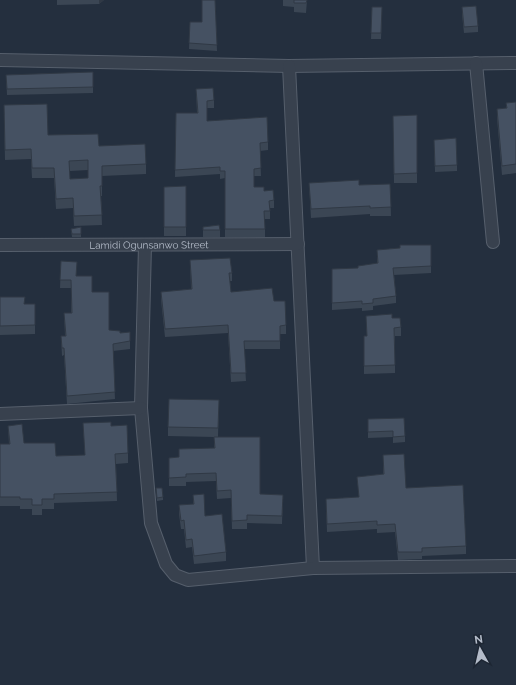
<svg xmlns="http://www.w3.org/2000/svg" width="516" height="685" viewBox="0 0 516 685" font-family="Raleway,sans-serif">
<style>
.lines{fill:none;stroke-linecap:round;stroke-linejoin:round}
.minor-casing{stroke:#565f6c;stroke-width:14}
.minor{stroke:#38414e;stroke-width:12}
.wall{fill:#3b4654;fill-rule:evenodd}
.shaded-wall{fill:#303945}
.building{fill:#455162;stroke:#303945;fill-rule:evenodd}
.labels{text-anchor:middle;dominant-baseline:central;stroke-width:4;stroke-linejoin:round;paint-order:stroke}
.street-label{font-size:10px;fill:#b4bcc9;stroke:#1d2633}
</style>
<rect width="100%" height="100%" fill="#242f3e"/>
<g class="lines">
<g class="minor-casing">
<g id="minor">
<polyline points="0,60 289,66 516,63"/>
<polyline points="476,63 493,242"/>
<polyline points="289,66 313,568"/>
<path id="s1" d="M0,245l298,-1"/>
<polyline points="145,245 141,408 151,523 166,564 175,575 188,580 313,568 516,566"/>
<polyline points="0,414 141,408"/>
</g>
</g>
<use href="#minor" class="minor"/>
</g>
<g class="wall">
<polygon points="57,0 104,0 99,4 57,5"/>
<polygon points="215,0 217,51 189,49 190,22 202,22"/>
<polygon points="283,0 322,0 307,0 306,13 294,12 294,7 283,6"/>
<polygon points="372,7 382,7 381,39 371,39"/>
<polygon points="462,7 478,26 478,32 464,33 462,14"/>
<polygon points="93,72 93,93 7,95 6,75"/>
<polygon points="196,89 214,100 214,108 207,108 207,121 268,142 268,150 260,151 261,176 254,176 254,187 264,191 274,200 274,208 270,208 270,219 265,219 265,237 225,237 225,178 220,179 220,174 175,177 176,113 197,113"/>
<polygon points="516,102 516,173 502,175 497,118 497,109 506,108 506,103"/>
<path d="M4,115l44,20 51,11 47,18v10l-44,2v20h-1l1,29 -28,1 -1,-18 -17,1 -2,-31h-22l-1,-19 -26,1zM88,170v8l-18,1v-8z"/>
<polygon points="417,115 417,183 394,183 393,116"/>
<polygon points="434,140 457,165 457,171 435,172"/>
<polygon points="309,183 359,185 390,184 391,216 370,216 370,214 311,218"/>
<polygon points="186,186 186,236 164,236 164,187"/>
<polygon points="81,227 81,237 72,237 71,229"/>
<polygon points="203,227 220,230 220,237 203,237"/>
<polygon points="431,245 431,273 394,275 396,296 396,303 373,306 373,310 362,311 362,308 332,310 332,269 358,268 377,263 377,250"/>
<polygon points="190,260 232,273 232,281 230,281 231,292 274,301 286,325 286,334 280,334 280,349 244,349 246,381 231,382 228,333 165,337 161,300 161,292 191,289"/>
<polygon points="61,261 92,292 109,330 120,333 130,341 130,349 113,351 115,399 67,404 64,355 62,356 61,336 65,336 64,313 71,313 71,288 60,288"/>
<polygon points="0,297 24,304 35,304 35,334 0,335"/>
<polygon points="366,316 392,318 401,327 401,336 395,336 395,373 364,374 364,336 367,336"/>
<polygon points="219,400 218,437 260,494 283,495 282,524 247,523 247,529 232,529 231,498 217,499 216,481 186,482 186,486 169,486 169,458 179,457 179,449 214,448 214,437 168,436 168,427"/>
<polygon points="368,419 405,436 405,442 393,443 393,437 368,438"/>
<polygon points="83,423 111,426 128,453 128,463 116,464 117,501 54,503 54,509 42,509 42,515 32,515 32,509 20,509 20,506 0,506 0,444 9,444 8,426 24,443 56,456 85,455"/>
<polygon points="383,455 406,488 466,546 466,554 422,556 422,559 398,560 395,532 377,533 377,529 327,532 326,499 359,497 357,477 383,474"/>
<polygon points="156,491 163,497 163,500 157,501"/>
<polygon points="193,495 226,552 226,561 194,564 192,547 186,548 184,529 181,529 179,514 179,505 193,504"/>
</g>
<polygon class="shaded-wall" points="99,0 104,0 99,4"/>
<g class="building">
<polygon points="202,0 215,0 217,45 189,43 190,22 202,22"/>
<polygon points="294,0 307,0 306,3 294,3"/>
<polygon points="476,6 478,26 464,27 462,7"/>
<polygon points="372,7 382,7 381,33 371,33"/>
<polygon points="93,72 93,87 7,89 6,75"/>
<polygon points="213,88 214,100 207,101 207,121 267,117 268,142 260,143 261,168 254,169 254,187 264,187 264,191 273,190 274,200 269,201 270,211 264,211 265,229 225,229 225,171 220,171 220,167 175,170 176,113 198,113 196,89"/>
<polygon points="516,102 516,164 502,166 497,109 507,108 506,103"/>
<path d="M47,104l1,31 50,-1 1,12 46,-2 1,20 -44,2v20h-2l2,29 -28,1 -1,-18 -17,1 -2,-31h-22l-1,-19 -26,1 -1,-45zM88,160v18l-18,1 -1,-18z"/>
<polygon points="417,115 417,173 394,174 393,116"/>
<polygon points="456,138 457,165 435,166 434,140"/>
<polygon points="359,180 359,185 390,184 391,207 370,208 370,206 311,209 309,183"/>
<polygon points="186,186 186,227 164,227 164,187"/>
<polygon points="219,225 220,230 203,230 203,227"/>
<polygon points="81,227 81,234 72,234 71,229"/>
<polygon points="400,245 431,245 431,266 393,268 396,296 373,299 373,303 362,304 362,301 332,303 332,269 358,268 358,266 378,263 377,250 400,248"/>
<polygon points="230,258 232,273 229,273 231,292 272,288 274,301 285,301 286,325 280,326 280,341 244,341 246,373 231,373 228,325 165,329 161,292 192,289 190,260"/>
<polygon points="61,261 77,262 76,276 92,276 92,292 109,292 109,330 120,331 120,333 130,332 130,341 113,344 115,392 67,396 64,348 62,348 61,336 66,336 64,313 72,313 71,280 60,280"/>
<polygon points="0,297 25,297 24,304 35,304 35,325 0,326"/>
<polygon points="392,314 392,318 400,318 401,327 394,328 395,365 364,366 364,336 367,336 366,316"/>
<polygon points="169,399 219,400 218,428 168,427"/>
<polygon points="404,418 405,436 393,437 393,431 368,432 368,419"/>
<polygon points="111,422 111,426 127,425 128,453 115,454 117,492 54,494 54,499 42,499 42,505 32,505 32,499 20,499 20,497 0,497 0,444 10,444 8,426 22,424 24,443 55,443 56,456 85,455 83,423"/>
<polygon points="214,437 260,437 260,494 283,495 282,516 247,515 247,520 232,521 231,490 217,491 216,473 186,474 186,477 169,478 169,458 179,457 179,449 215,448"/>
<polygon points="404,454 406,488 463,485 466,546 422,548 422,552 398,552 395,524 377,525 377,521 327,524 326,499 359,497 357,477 384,474 383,455"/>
<polygon points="156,488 162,488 163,497 157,498"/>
<polygon points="204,494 205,516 222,514 226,552 194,556 192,539 186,540 184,520 181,521 179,505 194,504 193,495"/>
</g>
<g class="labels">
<g class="street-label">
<text stroke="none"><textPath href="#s1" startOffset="149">Lamidi Ogunsanwo Street</textPath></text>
</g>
</g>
<g transform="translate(480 649) rotate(352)" stroke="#1d2633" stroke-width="3" paint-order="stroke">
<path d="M0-3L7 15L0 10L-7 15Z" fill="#b4bcc9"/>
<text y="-6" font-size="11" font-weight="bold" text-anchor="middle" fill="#b4bcc9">N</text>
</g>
</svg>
